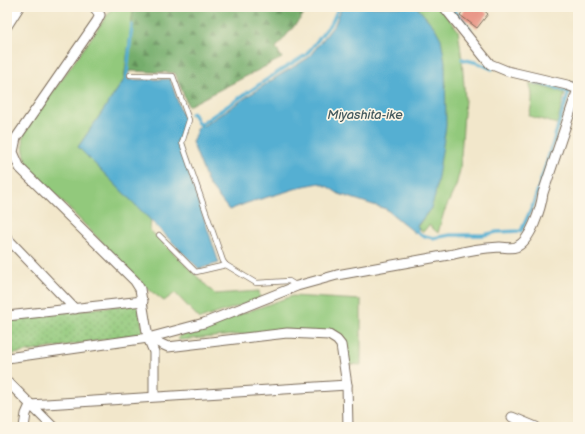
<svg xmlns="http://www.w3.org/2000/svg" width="585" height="434" viewBox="0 0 585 434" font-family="'Balsamiq Sans',sans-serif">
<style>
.green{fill:#92c97c;stroke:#667a4d}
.forest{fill:url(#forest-firs);stroke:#586c45}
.park{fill:url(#park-dots);stroke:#667a4d}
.water{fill:#54afd2;stroke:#486c78}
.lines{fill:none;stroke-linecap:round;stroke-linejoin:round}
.stream{stroke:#54afd2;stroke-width:3.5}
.building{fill:#e89383}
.service-casing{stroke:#7b6c5b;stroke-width:6}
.minor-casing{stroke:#7b6c5b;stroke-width:11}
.service{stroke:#fff;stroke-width:4.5}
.minor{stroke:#fff;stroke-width:9}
.labels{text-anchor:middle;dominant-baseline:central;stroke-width:3.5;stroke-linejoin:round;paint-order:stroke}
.water-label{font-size:13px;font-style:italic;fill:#44595d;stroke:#fcf5e5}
</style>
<defs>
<pattern id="forest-firs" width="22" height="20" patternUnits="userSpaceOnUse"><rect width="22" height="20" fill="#75ad6c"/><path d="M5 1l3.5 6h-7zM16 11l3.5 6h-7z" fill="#618d58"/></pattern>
<pattern id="park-dots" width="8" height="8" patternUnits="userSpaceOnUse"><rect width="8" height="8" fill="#92c97c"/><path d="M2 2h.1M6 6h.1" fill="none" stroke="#78a365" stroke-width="1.8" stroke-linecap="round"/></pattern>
</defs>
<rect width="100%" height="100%" fill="#fcf5e5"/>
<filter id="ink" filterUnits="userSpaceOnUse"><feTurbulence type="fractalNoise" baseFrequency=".025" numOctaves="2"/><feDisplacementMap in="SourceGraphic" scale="8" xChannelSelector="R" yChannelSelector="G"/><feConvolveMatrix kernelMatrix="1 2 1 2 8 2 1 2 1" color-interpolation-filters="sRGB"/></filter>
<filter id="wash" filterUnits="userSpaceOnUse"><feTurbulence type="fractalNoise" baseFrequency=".012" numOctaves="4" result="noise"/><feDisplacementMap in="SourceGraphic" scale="16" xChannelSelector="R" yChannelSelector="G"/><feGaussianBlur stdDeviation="0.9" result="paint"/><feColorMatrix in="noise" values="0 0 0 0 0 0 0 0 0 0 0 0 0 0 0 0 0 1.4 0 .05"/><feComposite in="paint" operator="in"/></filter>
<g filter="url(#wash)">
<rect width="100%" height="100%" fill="#f2e7cb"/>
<g class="green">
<path d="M113,7h18l2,5 -9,68 -46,67 73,73 -1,10 65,64 44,-3 1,8 -60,20 -25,-26 -11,8 -17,-13 -117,-119c-6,-12 -8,-22 -6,-36z"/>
<polygon points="417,7 439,7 458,30 462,59 465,99 460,170 456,186 444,212 438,233 429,225 423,232 417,227 431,208 435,28"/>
<path d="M529,83l36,10 -8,31 -28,-8c3,-12 5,-21 0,-33z"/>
<polygon points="292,296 361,300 361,365 346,364 344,342 339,336 288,330 180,340 178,339 179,336"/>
</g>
<polygon class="forest" points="131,7 149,7 160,11 167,7 310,7 276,48 282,58 188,106 175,73 130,71 124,80 133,12"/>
<polygon class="park" points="135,304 139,308 143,332 139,334 7,355 7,318"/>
<g class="water">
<polygon points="342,7 417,7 435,28 441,39 445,62 446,126 435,196 431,208 417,226 419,228 415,233 386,209 339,194 330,188 320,183 304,186 285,192 247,203 229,210 209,185 192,142 199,125 203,126 278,76 308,58 335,24"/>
<polygon points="170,79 185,123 178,141 219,263 199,269 78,147 124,80"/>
</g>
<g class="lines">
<g class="stream">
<polyline points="451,7 470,29 471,34"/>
<polyline points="462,59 478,63 492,69"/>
<polyline points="126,82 132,25"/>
<polyline points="536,82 569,92 570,91"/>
<polyline points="573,85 576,81 578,82"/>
<polyline points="191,114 193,113 198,123 201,124 278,72 306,55 332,22 339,7"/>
<polyline points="414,229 421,235 433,238 451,235 483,235 497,232 521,231 533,205 569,92"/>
</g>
</g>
<g id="blocks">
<polygon class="building" points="466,7 480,7 488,14 477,28 460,15"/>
</g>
</g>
<g filter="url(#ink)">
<use href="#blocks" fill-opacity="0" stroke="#7b6c5b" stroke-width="1"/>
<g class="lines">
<g class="service-casing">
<g id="service">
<polyline points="130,75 173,76 189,120 182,143 223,261 226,265 256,283 289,281 297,286"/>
<polyline points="159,235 196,272 226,265"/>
</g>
</g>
<g class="minor-casing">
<g id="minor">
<polyline points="94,7 100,15 97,21 16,138 13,152 20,168 135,281 140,289 148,338 154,352 154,396"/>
<polyline points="444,7 490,64 507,71 567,85 578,89"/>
<polyline points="7,26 19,7"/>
<polyline points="7,238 75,309"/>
<polyline points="7,316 143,301"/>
<polyline points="148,338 168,347 287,333 329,335 337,340 341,345 347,385 348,427"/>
<path d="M7,358l141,-20 56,-15 93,-37 40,-11 117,-21c15,-4 30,-6 46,-7 5,0 11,2 16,0 15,-6 25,-39 27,-54l35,-104"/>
<polyline points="7,381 53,427"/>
<polyline points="512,417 536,427"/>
<polyline points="24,427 26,414 30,405 347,385"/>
</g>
</g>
<use href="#service" class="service"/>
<use href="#minor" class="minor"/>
</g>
</g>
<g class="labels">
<g class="water-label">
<text x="365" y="115">Miyashita-ike</text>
</g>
</g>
<rect width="585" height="434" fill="none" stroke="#fcf5e5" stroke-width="24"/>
</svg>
